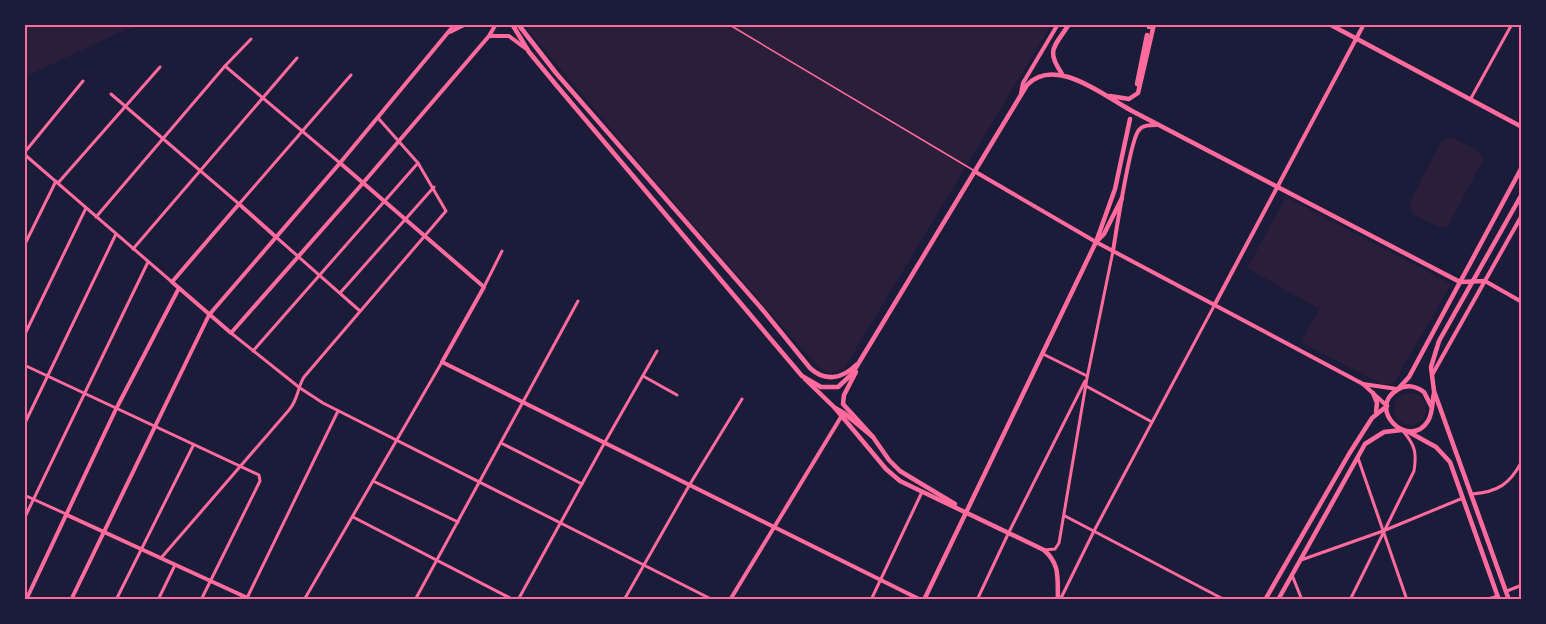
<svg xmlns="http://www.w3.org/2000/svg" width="1546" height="624" viewBox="0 0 1546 624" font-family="Manrope,sans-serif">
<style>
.green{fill:#2a1e3b}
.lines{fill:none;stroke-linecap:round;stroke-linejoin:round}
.service{stroke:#ff6b9d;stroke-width:1.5}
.minor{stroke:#ff6b9d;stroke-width:3}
.tertiary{stroke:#ff6b9d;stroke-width:4}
.secondary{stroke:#ff6b9d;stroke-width:4.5}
.primary{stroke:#ff6b9d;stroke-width:4.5}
.neatline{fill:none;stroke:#ff6b9d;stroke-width:2}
</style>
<rect width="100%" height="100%" fill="#1b1b3a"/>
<g class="green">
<polygon points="24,24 144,24 123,31 24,77"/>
<path d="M523,24h521l6,3 -205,340c-8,8 -19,8 -27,0l-169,-193z"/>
<polygon points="1452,137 1479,152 1483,160 1448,226 1440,228 1411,213 1409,203 1442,140"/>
<polygon points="1286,197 1451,284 1394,383 1383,385 1301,342 1319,309 1247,268"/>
<circle cx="1410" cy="409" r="16"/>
</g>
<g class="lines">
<polyline class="service" points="728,24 973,170"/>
<g class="minor">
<polyline points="225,66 340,163"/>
<polyline points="111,94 239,204 351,75"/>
<polyline points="1470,100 1512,24"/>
<polyline points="24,153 83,81"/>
<polyline points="24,154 172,282"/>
<polyline points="58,183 160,67"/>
<polyline points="96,217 225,66 251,39"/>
<polyline points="276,237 360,311"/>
<polyline points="24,246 56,181"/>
<polyline points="133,249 297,58"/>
<polyline points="484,287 502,251"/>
<polyline points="340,293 434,187"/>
<polyline points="231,333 300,388 323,403 713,600"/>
<polyline points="24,336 86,208"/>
<polyline points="253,351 418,163"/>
<polyline points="1043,354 1087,376"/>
<polyline points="24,365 259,475 260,481 201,600"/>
<polyline points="643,376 677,395"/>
<polyline points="1086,386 1152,422"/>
<polyline points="24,425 116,234"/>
<polyline points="501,443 582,484"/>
<polyline points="1358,458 1407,600"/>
<polyline points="373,481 458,522"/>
<path d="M1472,494c26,-2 38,-10 50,-33"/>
<polyline points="24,495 66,514"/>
<polyline points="1065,516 1225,600"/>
<polyline points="353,517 514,600"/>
<polyline points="24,519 148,262"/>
<polyline points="1044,550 1055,549 1059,543 1087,378 1113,251"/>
<path d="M161,558l128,-148c10,-12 8,-22 15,-33l142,-166 -28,-48 -40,-45"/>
<polyline points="1301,560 1383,531 1463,498"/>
<polyline points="1292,575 1302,600"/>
<polyline points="1507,591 1522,585"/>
<polyline points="116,600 193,446"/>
<polyline points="158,600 175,565"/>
<polyline points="246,600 338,411"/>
<polyline points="304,600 442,362"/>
<polyline points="415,600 578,301"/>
<polyline points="518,600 605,442 657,351"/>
<polyline points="624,600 690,484 742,399"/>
<polyline points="871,600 922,492"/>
<polyline points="977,600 1009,532 1085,381"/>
<polyline points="1060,600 1094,531 1214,306"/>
<path d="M1350,600l64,-129c3,-18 1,-26 -11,-40"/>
<polyline points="1485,600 1498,596"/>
</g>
<g class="tertiary">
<polyline points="450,32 466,24"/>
<polyline points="490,36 509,36 525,48"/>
<polyline points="1021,93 1023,83 1058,24"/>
<polyline points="340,163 484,287 442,362 921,600"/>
<polyline points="974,171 1096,242 1363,384 1387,406"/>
<polyline points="276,237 239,204 172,282 231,333 363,183 489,36 496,24"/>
<path d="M1113,251c3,-18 17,-112 26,-121 4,-5 11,-5 18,-5"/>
<polyline points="1485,281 1522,302"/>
<polyline points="1215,304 1364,24"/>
<polyline points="1432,375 1522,215"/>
<polyline points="1363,384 1397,389"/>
<polyline points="67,515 252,600"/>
<polyline points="26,600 116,409 179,288"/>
<polyline points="71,600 209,315 340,163 455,24"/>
<polyline points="730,600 841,417"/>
</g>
<g class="secondary">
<polyline points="1149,27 1149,24"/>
<polyline points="1137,84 1147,35"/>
<polyline points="1098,240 1104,234 1122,198"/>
<path d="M805,379l30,29 51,61 14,12 144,69c17,15 13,29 14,50"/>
<polyline points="1373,393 1377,403 1376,412"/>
<polyline points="835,408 844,413 873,437 889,460 900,471 955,504"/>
<polyline points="924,600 1096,242 1115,189 1130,119"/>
<polyline points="1265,600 1349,454 1372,418 1387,406"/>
<polyline points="1278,600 1365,444 1384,432 1402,430"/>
</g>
<g class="primary">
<path d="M512,24l17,28 28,34 245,290 19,11h17l14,-13 175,-289c29,-30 78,12 107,27l326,170 25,-1"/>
<path d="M518,24l38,49 206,236 48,59c15,14 32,11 46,-3"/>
<polyline points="1329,24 1522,127"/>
<path d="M1062,74c-17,-25 -7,-27 7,-50"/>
<polyline points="1110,96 1129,99 1138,93 1154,24"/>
<polyline points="856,372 844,395 843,404 873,437"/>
<polyline points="1398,389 1409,377 1522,167"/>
<path d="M1431,406l-7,-14c-8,-6 -18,-8 -27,-2 -31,19 12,61 31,31 5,-8 4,-19 6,-28"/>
<polyline points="1407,431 1436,447 1450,462 1499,600"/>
<polyline points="1509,600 1434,391 1431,367 1439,341 1522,194"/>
</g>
</g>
<rect width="1546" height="624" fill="none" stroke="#1b1b3a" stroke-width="51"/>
<rect x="26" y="26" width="1494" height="572" class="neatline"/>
</svg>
